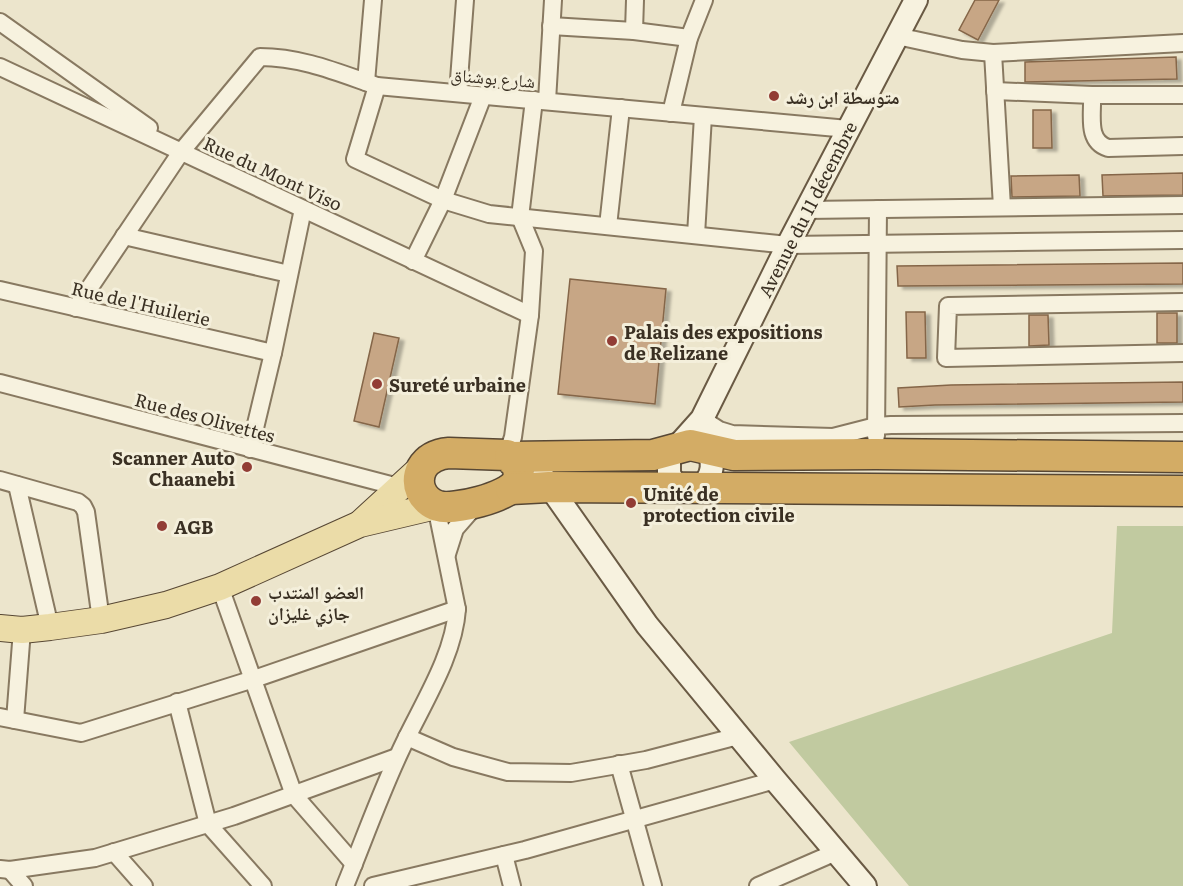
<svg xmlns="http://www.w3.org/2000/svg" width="1183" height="886" viewBox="0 0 1183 886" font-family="Literata,'Noto Naskh Arabic',serif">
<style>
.green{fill:#c1caa0}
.building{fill:#c7a685;stroke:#856648;stroke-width:1.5;filter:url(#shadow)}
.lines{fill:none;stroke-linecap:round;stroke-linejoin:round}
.street-casing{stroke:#887961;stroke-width:20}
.secondary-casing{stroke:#6a5a44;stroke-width:26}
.primary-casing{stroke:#574734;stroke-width:28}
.highway-casing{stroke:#574734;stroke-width:33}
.street{stroke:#f7f2df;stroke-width:16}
.secondary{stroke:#f7f2df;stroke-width:22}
.primary{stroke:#ebdca8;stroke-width:26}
.highway{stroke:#d3ac65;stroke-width:30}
.poi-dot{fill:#923d35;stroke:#f4efdb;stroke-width:2}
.labels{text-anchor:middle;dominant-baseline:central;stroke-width:6;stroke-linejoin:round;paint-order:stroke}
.street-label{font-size:18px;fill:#3a3023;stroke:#f4efdb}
.poi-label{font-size:18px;font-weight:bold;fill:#3a3023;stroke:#f4efdb;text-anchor:start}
</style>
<defs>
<filter id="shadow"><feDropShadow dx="5" dy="3" stdDeviation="1.5" flood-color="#0004"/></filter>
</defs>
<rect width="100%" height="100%" fill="#ece5cc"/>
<polygon class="green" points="1117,526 1183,526 1183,886 909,886 789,742 1112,633"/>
<g class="building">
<polygon points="975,0 999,0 978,40 959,30"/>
<polygon points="1176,57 1177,79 1025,82 1025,62"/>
<polygon points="1033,110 1051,110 1052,148 1033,148"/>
<polygon points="1183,173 1183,195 1103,196 1102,175"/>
<polygon points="1079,175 1080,196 1012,197 1011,176"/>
<polygon points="1183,263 1183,284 898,286 897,266"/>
<polygon points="570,279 666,289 655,404 558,394"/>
<polygon points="906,312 925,312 926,358 907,358"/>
<rect x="1157" y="313" width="20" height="30"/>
<polygon points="1029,315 1048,315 1049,345 1029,346"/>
<polygon points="374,333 399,338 379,427 354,421"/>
<polygon points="1183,382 1183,402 935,405 899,407 898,388 951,385"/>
</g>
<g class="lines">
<g class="street-casing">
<g id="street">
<polyline points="0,22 149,128"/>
<polyline points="551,26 634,31 689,38"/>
<polyline points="634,31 635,0"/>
<polyline points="897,36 962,50 993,53 1183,43"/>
<polyline points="993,53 1002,207"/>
<polyline points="0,67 530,315"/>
<polyline points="366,82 373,0"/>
<polyline points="377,86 355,159 443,200 489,214 788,245 1183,240"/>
<polyline points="995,91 1092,95 1183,95"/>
<polyline points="458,93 465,0"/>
<path d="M1092,95c1,20 -6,46 16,53l75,-2"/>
<polyline points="547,101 553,0"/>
<polyline points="671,113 689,38 704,0"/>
<polyline points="806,210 1183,205"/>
<polyline points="608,226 621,108"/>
<polyline points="696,235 703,116"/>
<polyline points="124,236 289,274"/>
<polyline points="413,261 443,200 483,96"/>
<polyline points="0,290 273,353"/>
<polyline points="1183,302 948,306 946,358 1183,353"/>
<path d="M76,308l105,-156 79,-95c42,0 79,16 117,29l471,43"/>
<polyline points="0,383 406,489"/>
<polyline points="702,419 719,430 732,434 833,437 876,426 891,425 1183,423"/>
<polyline points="876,436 878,209"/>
<polyline points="250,449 273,353 303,209"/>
<polyline points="507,455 513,437 530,315 534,251 520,217 534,100"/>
<polyline points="0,480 78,502 83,506 86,512 101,620"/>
<polyline points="17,485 50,627"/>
<polyline points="447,554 455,529 476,505"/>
<polyline points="220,587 294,795 354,864"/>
<polyline points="177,702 208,824 263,886"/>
<polyline points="0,717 81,733 254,679 457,609"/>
<polyline points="15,720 22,630"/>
<polyline points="407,737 453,757 508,772 571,773 646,760 738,736"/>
<polyline points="619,764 653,886"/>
<polyline points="114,852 144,886"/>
<polyline points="504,855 512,886"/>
<polyline points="0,869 10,870 95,858 234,816 397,757"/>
<polyline points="10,870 24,886"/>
<path d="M345,886c18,-44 34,-89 54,-132 20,-45 55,-96 58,-145l-21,-103"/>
<polyline points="373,886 525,850 775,780"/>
<polyline points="758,886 836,852"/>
</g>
</g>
<g class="secondary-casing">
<g id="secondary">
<polyline points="543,477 647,625 775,780 865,886"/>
<polyline points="684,489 673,481 669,474 669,460 677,447 702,419 788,245 916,0"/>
<path d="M699,489c20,-17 12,-31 6,-54"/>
</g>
</g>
<g class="primary-casing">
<g id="primary">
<polyline points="362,522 423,466"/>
<polyline points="0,628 22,630 50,627 101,620 166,605 220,587 360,524 436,506"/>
</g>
</g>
<g class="highway-casing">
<g id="highway">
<path d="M449,453l58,2 10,10c2,7 3,12 -1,18 -8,14 -63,28 -78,23 -7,-2 -14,-8 -17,-15 -3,-7 -3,-15 1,-23 6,-10 15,-14 27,-15z"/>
<polyline points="510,457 653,455 690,445 734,455 876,454 1183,457"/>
<polyline points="511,489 549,487 1183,491"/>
</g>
</g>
<use href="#street" class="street"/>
<use href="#secondary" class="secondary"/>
<use href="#primary" class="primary"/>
<use href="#highway" class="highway"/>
</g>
<g class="poi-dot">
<circle cx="774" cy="96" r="6"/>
<circle cx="612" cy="341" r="6"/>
<circle cx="377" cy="384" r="6"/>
<circle cx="247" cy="467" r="6"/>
<circle cx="631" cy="503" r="6"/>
<circle cx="162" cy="526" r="6"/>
<circle cx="256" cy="601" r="6"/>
</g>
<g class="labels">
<g class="street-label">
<text transform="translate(493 77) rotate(5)">شارع بوشناق</text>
<text transform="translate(273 173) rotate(25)">Rue du Mont Viso</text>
<text transform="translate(807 209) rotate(-63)">Avenue du 11 décembre</text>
<text transform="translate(141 303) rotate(13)">Rue de l'Huilerie</text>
<text transform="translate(205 417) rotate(15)">Rue des Olivettes</text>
</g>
<g class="poi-label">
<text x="786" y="96">متوسطة ابن رشد</text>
<text x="624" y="331">Palais des expositions<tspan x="624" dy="21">de Relizane</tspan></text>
<text x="389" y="384">Sureté urbaine</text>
<text x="235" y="457" text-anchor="end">Scanner Auto<tspan x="235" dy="21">Chaanebi</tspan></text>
<text x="643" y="493">Unité de<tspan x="643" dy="21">protection civile</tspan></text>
<text x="174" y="526">AGB</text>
<text x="268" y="591">العضو المنتدب<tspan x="268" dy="21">جازي غليزان</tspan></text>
</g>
</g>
</svg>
